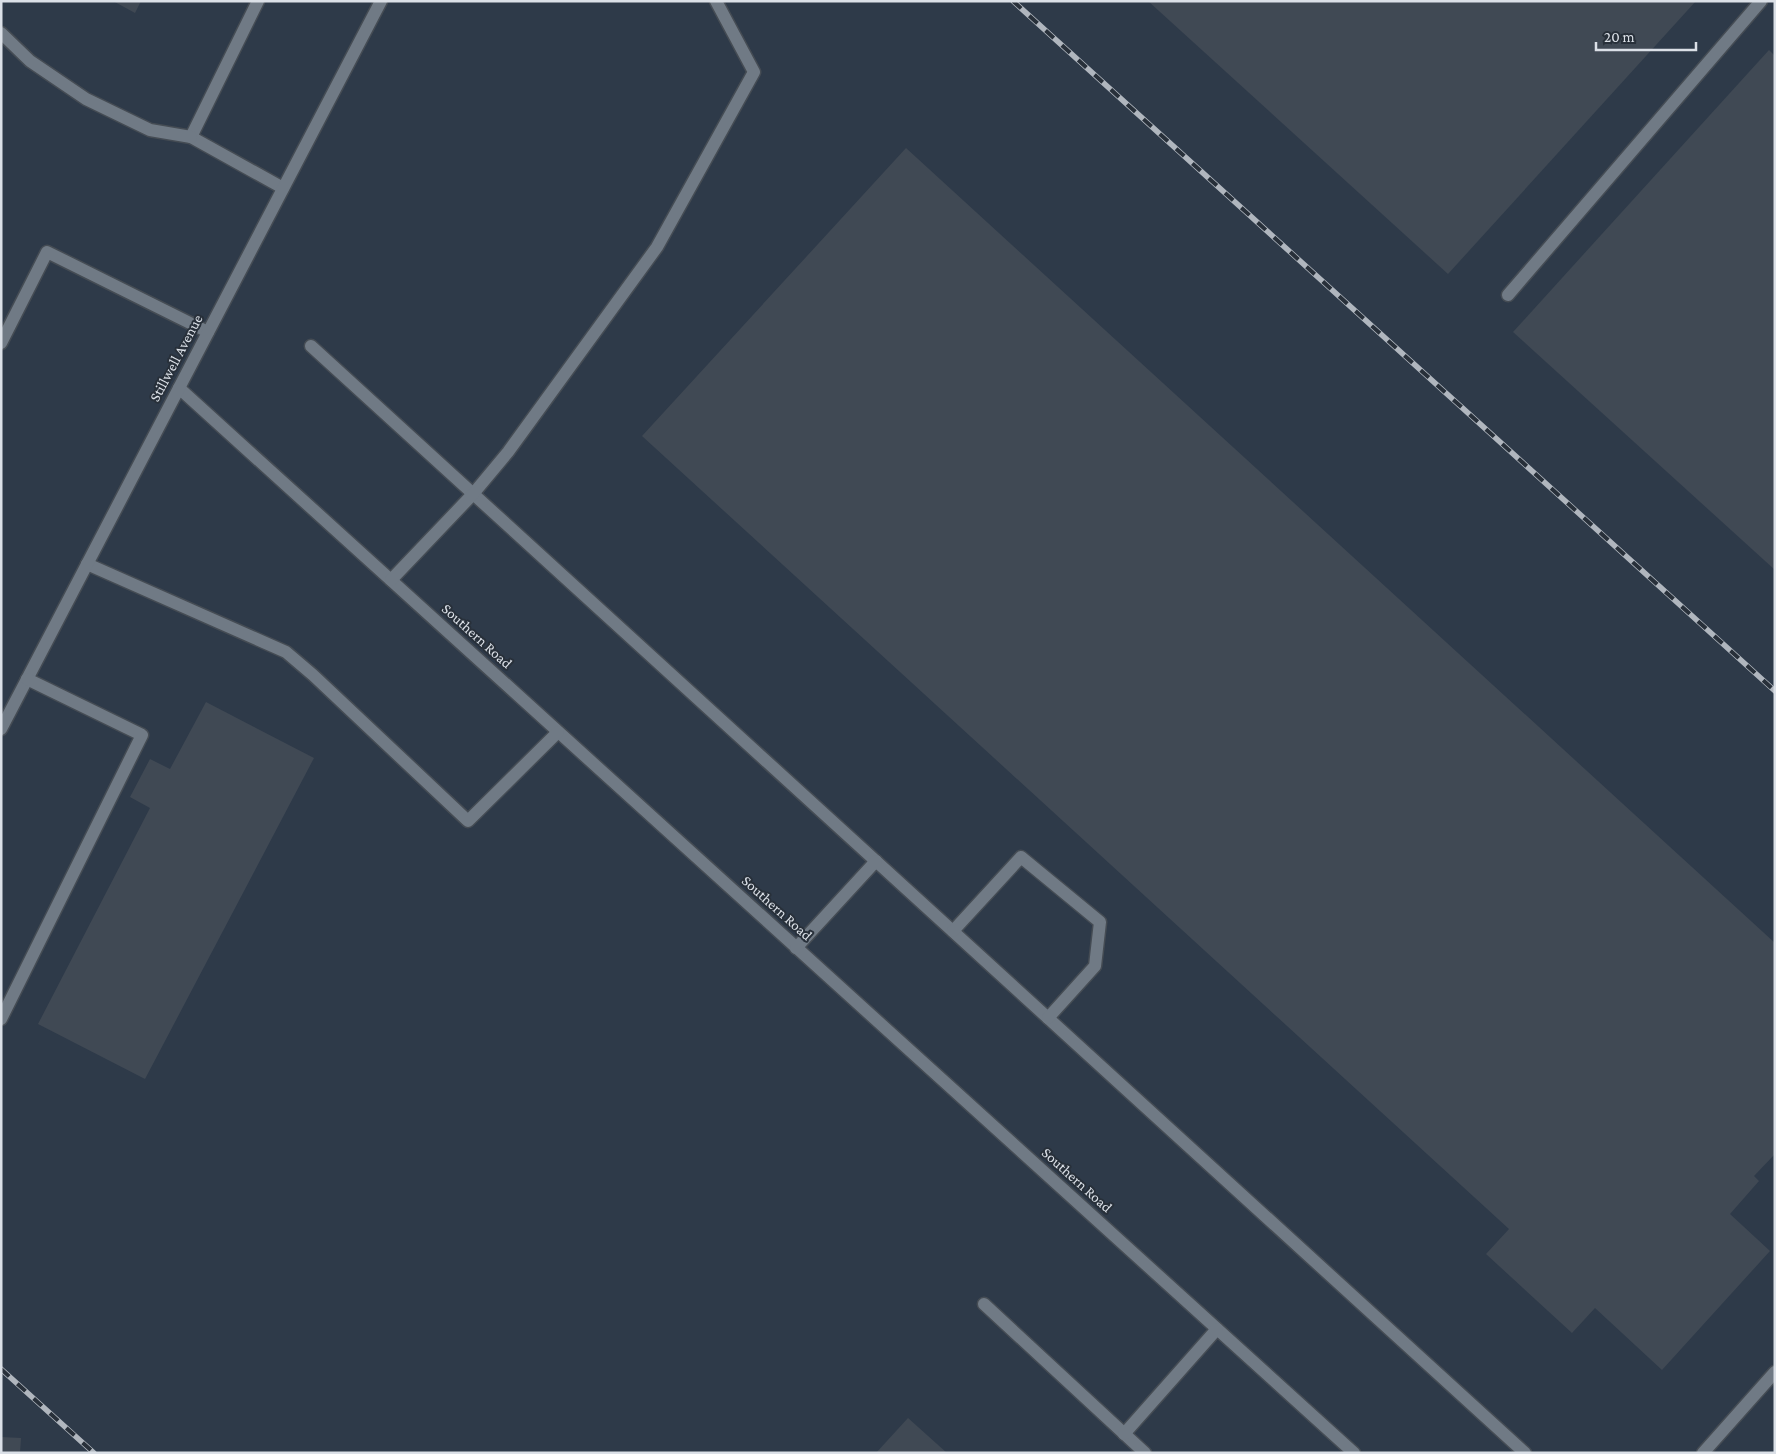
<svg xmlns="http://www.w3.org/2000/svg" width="1776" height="1454" viewBox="0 0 1776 1454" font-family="'Crimson Pro',serif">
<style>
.built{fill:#2e3a49}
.building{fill:#404954}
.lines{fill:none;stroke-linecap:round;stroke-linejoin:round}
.minor-casing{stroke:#454c54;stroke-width:15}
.minor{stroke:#707a85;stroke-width:12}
.rail-casing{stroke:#b0b6be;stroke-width:5.5}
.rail{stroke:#28303a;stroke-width:4;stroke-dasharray:11;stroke-linecap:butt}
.labels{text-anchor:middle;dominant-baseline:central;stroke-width:4;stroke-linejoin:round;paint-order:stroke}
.street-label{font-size:15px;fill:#dbe0e7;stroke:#28303a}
</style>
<rect width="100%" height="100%" fill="#28303a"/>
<rect class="built" x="1" y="1" width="1774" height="1452"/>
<g class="building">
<polygon points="113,1 141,1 135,13"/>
<polygon points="1148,1 1696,1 1448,274"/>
<polygon points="1769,50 1775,56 1775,570 1513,332"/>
<polygon points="906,148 1775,943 1775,1154 1754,1176 1759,1181 1730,1214 1770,1251 1662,1370 1595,1308 1572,1333 1486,1254 1509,1229 642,436"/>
<polygon points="206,702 314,758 145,1079 38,1024 150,808 130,797 150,759 170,769"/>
<polygon points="908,1418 947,1453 876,1453"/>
<polygon points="1,1437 21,1438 20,1453 1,1453"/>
</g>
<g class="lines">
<g class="minor-casing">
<g id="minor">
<polyline points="258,1 191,137 283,188"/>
<polyline points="1,33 30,61 86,99 150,130 191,137"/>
<polyline points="1508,295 1761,1"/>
<polyline points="1,343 47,252 208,332"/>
<polyline points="311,346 1525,1453"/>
<polyline points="179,388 1354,1453"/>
<polyline points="87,564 286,652 313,675 468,821 558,732"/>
<polyline points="391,580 473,494 508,452 657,247 754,72 716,1"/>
<polyline points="1,729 381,1"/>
<polyline points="953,931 1021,857 1100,922 1095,966 1048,1018"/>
<polyline points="796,948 876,861"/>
<polyline points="1,1019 142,735 27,679"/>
<polyline points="984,1304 1145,1453"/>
<polyline points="1124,1434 1217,1329"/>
<polyline points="1703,1453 1775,1372"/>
</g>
</g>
<use href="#minor" class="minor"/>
<g class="rail-casing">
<g id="rail">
<polyline points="1013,1 1775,691"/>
<polyline points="1,1369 94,1453"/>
</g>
</g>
<use href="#rail" class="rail"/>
</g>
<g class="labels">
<g class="street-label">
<text transform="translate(176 358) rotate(-62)">Stillwell Avenue</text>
<text transform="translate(477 636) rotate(42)">Southern Road</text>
<text transform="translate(777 908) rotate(42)">Southern Road</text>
<text transform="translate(1077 1180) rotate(42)">Southern Road</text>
</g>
</g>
<rect width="1776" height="1454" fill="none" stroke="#dbe0e7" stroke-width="5"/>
<path d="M1596 42v8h100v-8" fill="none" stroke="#dbe0e7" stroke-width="2.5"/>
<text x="1604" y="42" font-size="15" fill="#dbe0e7" stroke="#28303a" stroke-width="4" paint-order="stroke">20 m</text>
</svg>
